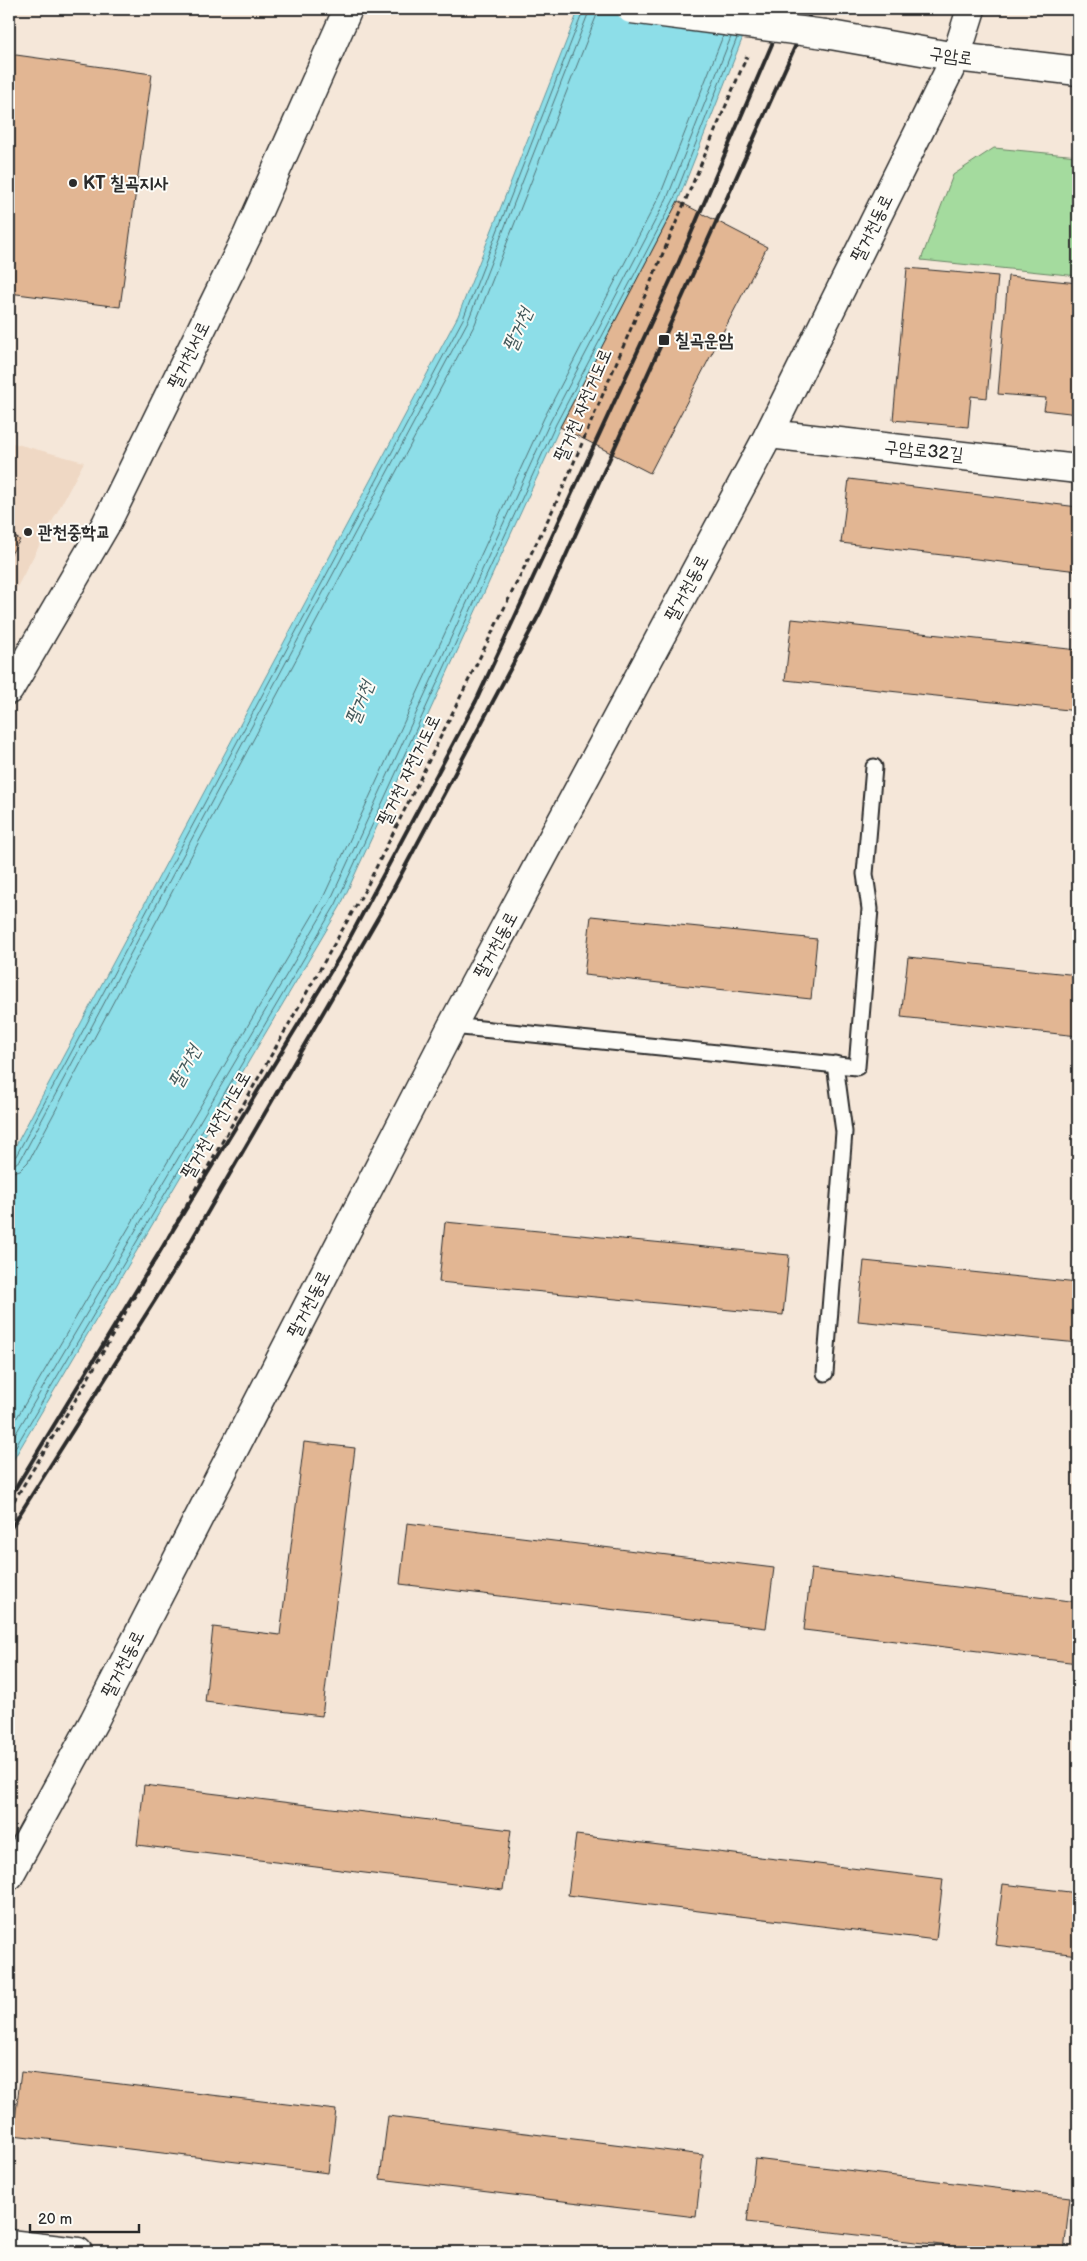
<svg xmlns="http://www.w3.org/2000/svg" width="1087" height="2261" viewBox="0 0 1087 2261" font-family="'Balsamiq Sans','Poor Story',sans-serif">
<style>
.built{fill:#efd8c4}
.green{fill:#a4db9e;stroke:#688364}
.water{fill:#8ddee8;stroke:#66969c}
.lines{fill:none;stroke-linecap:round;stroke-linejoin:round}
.shore{stroke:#527377;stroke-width:1}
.building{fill:#e2b693;stroke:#2b2b2b}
.service-casing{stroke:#2b2b2b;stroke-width:19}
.minor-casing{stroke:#2b2b2b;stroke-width:31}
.secondary-casing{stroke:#2b2b2b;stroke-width:31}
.path{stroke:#2b2b2b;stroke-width:3;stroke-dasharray:5 4;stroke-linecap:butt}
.service{stroke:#fdfcf7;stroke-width:15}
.minor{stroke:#fdfcf7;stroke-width:28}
.secondary{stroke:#fdfcf7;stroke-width:28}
.rail{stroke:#2b2b2b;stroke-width:4}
.secondary-bridge-casing{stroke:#2b2b2b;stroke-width:31;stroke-linecap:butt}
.secondary-bridge{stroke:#fdfcf7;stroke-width:28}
.poi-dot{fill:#2b2b2b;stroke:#fdfcf7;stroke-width:2}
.labels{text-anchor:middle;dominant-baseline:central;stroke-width:4;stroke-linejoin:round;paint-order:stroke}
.street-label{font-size:18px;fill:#2b2b2b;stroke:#fdfcf7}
.poi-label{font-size:18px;font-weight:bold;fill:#2b2b2b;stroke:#fdfcf7;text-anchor:start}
.water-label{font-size:19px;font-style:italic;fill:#44585a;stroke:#fdfcf7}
</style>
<rect width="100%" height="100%" fill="#f5e7d9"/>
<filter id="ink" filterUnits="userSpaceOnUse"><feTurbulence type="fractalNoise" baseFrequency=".02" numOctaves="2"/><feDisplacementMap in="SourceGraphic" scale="10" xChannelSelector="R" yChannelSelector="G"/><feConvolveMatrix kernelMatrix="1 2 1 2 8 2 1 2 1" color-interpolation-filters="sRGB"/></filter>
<g filter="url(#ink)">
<polygon class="built" points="9,442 84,462 9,602"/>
<polygon class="green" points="994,148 1078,156 1078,276 921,260 953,175"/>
<polygon class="water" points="579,9 754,9 678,201 560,427 340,907 9,1467 9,1158 458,316"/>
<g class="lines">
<g class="shore">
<polyline points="9,1159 16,1156 463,319 584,9"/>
<polyline points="9,1165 15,1164 21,1159 468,321 590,9"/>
<polyline points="9,1173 20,1170 28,1162 475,324 596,17 598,9"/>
<polyline points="9,1431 323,898 544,418 661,193 723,36"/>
<polyline points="9,1445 330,901 550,422 668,196 731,37"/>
<polyline points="9,1458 336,904 556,424 674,199 737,38"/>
</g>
</g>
<g class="building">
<polygon points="9,54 152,74 120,307 9,293"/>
<polygon points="678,201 767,247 650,473 560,427"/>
<polygon points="907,268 998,276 987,398 971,396 968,427 893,420"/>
<polygon points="1008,276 1078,283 1078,414 1044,410 1046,398 998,394"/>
<polygon points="849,479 1078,507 1078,571 841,543"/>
<polygon points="9,533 20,540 9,557"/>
<polygon points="792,619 1078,650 1078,711 785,680"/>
<polygon points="591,916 817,939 811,999 584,975"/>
<polygon points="908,957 1078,975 1078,1036 901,1017"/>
<polygon points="445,1222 789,1255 783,1315 439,1282"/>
<polygon points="864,1261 1078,1283 1078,1343 858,1321"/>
<polygon points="304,1442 355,1448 322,1716 205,1702 213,1627 280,1635"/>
<polygon points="407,1523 774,1568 766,1628 400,1584"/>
<polygon points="811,1569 1078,1602 1078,1663 804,1630"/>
<polygon points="144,1785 511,1830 503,1890 137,1845"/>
<polygon points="576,1835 943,1879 936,1940 568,1895"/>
<polygon points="1003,1884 1078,1893 1078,1955 995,1945"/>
<polygon points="21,2072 336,2110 328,2173 13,2135"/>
<polygon points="388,2116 703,2155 696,2217 380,2179"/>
<polygon points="755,2159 1070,2197 1064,2252 1000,2252 747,2222"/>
</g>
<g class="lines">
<g class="service-casing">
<g id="service">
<polyline points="452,1026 857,1067 870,909 865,874 874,767"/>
<polyline points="825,1373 844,1132 835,1064"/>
</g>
</g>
<g class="minor-casing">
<g id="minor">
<polyline points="769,434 1078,469"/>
<polyline points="9,2244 78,2252"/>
</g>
</g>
<g class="secondary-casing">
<g id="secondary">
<polyline points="825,34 956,57 1078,71"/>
<polyline points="9,690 106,524 247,236 348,9"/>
<polyline points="9,1876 94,1721 452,1026 769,434 956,57 971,9"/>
</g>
</g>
<polyline class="path" points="9,1509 82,1389 366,888 560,495 747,56"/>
<use href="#service" class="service"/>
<use href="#minor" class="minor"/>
<use href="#secondary" class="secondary"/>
<g class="rail">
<polyline points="9,1499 340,956 476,701 678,264 787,9"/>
<polyline points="9,1531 176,1267 380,914 541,611 812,9"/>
</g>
<g class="secondary-bridge-casing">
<polyline id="secondary-bridge" points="631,9 825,34"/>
</g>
<use href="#secondary-bridge" class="secondary-bridge"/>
</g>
</g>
<g class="poi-dot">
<circle cx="73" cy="183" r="5"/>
<rect x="658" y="334" width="12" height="12" rx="2.5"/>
<circle cx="28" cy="532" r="5"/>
</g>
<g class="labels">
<g class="street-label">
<text transform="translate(951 56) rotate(8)">구암로</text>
<text transform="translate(872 228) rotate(-64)">팔거천동로</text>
<text transform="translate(189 355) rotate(-64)">팔거천서로</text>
<text transform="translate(583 405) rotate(-67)">팔거천 자전거도로</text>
<text transform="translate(924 451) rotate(6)">구암로32길</text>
<text transform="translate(687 588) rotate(-62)">팔거천동로</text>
<text transform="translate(409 770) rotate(-64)">팔거천 자전거도로</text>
<text transform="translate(496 945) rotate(-62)">팔거천동로</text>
<text transform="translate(216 1125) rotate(-60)">팔거천 자전거도로</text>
<text transform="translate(309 1304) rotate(-63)">팔거천동로</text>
<text transform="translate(123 1664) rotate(-63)">팔거천동로</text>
</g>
<g class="poi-label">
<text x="83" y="183">KT 칠곡지사</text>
<text x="675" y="340">칠곡운암</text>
<text x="38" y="532">관천중학교</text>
</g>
<g class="water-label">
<text transform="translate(518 330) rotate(-66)">팔거천</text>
<text transform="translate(360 703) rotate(-68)">팔거천</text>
<text transform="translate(185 1067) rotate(-61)">팔거천</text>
</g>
</g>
<rect width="1087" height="2261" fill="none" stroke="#fdfcf7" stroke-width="30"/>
<rect x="15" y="15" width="1057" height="2231" fill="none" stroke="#2b2b2b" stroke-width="2" filter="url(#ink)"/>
<path d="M30 2224v8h109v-8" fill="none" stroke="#2b2b2b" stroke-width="2.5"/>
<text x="38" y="2224" font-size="15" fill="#2b2b2b" stroke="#fdfcf7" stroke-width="4" paint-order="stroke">20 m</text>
</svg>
